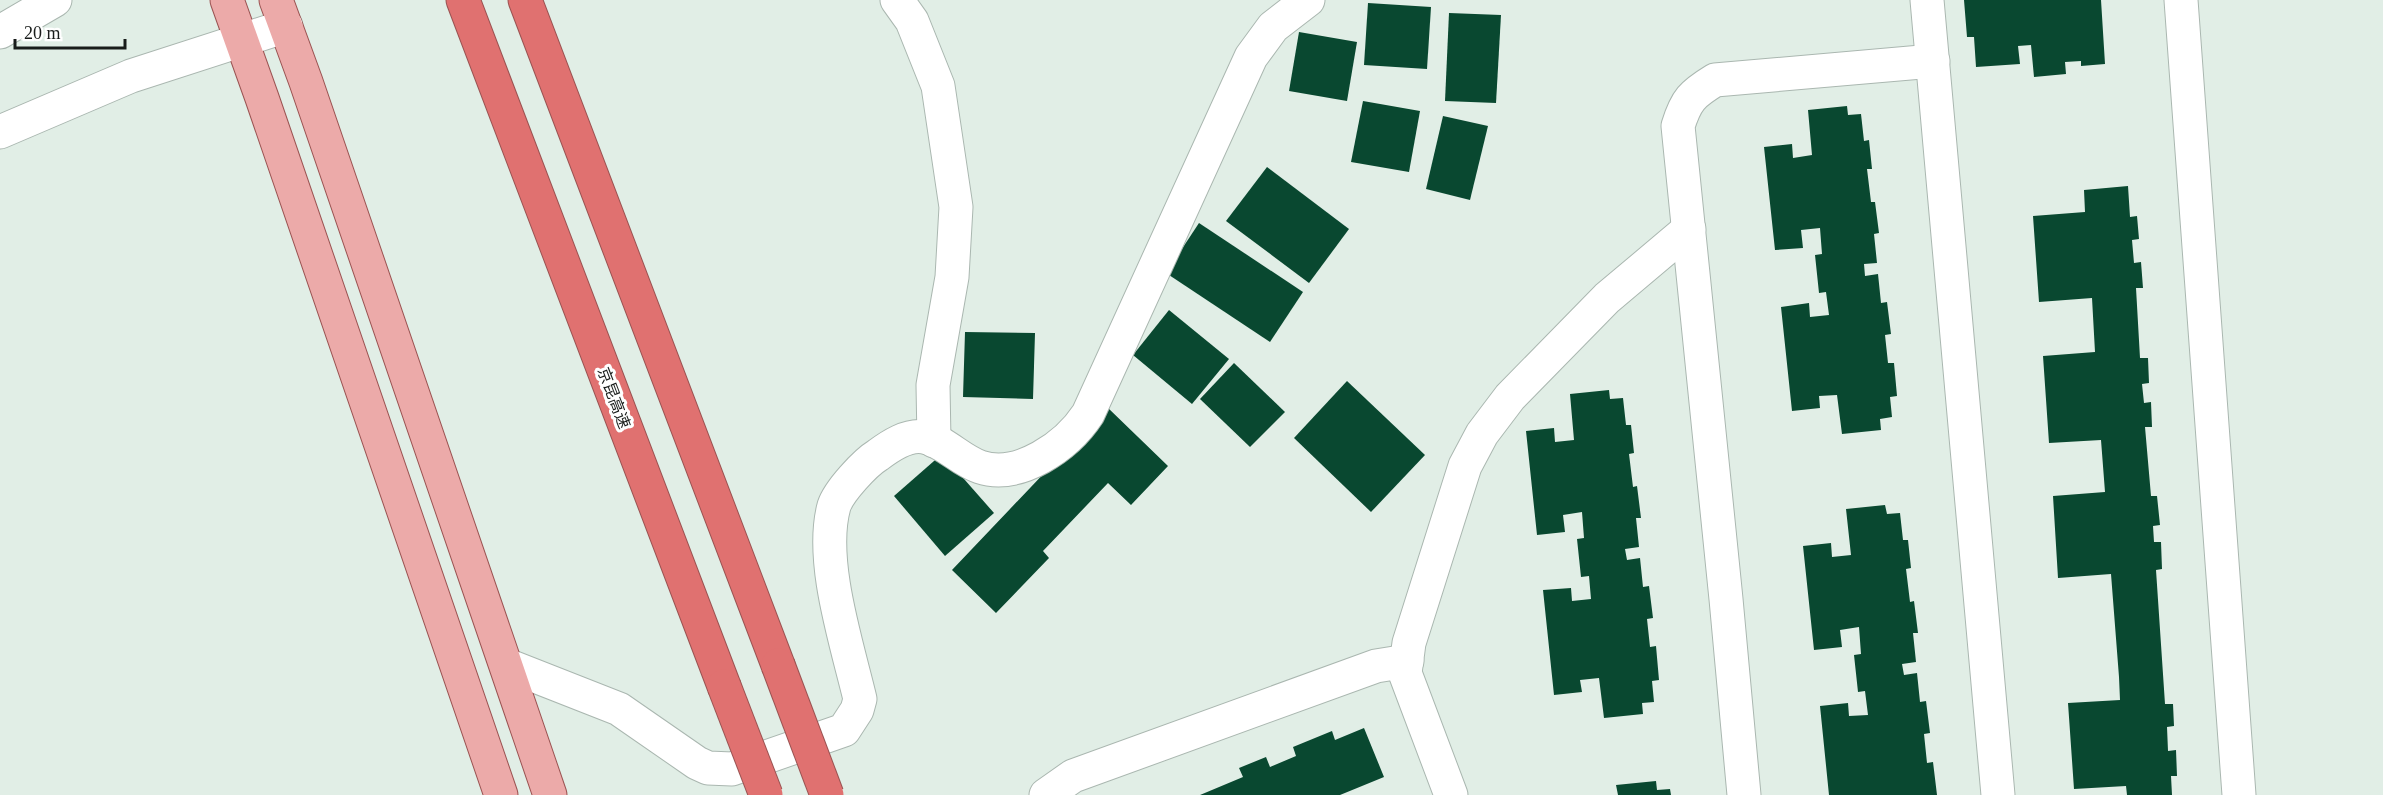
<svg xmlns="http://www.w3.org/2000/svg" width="2383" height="795" viewBox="0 0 2383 795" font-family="'Times New Roman','Noto Sans SC',serif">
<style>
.building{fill:#094830}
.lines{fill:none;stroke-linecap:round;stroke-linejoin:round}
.minor-casing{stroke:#aab7b0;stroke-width:35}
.major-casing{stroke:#9a5352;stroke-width:35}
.highway-casing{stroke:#9a5352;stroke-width:35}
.minor{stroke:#fff;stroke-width:33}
.major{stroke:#ecaaa9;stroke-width:33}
.highway{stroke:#e07170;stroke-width:33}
.highway-bridge-casing{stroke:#9a5352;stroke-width:35;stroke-linecap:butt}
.highway-bridge{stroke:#e07170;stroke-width:33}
.labels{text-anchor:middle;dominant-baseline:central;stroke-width:6;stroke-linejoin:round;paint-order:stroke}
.street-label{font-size:16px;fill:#181c1a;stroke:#fff}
</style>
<rect width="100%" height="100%" fill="#e1eee6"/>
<g class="building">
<polygon points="1964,0 2101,0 2105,64 2081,66 2081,61 2065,62 2066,74 2034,77 2031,45 2018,46 2020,64 1976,67 1974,37 1967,37"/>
<polygon points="1368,3 1431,7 1427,69 1364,65"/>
<polygon points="1449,13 1501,15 1496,103 1445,101"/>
<polygon points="1299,32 1357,42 1347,101 1289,91"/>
<polygon points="1363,101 1420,111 1409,172 1351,162"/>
<polygon points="1847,106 1848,115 1861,114 1864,141 1869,140 1872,169 1867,169 1871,202 1875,202 1879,233 1874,234 1877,263 1864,264 1865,276 1878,274 1881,303 1887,302 1891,334 1885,335 1888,363 1894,363 1897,396 1890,397 1892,417 1880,419 1881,430 1842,434 1837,395 1819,396 1820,408 1792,411 1781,307 1809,303 1810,317 1829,315 1826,292 1819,293 1815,255 1822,254 1820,228 1801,230 1803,248 1775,250 1764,147 1792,144 1793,158 1812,155 1808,110"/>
<polygon points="1443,116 1488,126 1470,200 1426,189"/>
<polygon points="1267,167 1349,229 1309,283 1226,221"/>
<polygon points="2128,186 2130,217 2137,216 2139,239 2132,240 2134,263 2141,262 2143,288 2136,288 2140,358 2148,358 2149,383 2142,384 2144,403 2151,402 2152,427 2145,427 2151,496 2157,496 2160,525 2153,526 2154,542 2161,542 2162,569 2156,570 2165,704 2173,704 2174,726 2167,727 2168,751 2176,750 2177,776 2171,776 2172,795 2127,795 2126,786 2074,789 2068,703 2120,700 2119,677 2111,574 2058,578 2053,496 2105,492 2101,440 2049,443 2043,356 2095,352 2092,298 2039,302 2033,216 2085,212 2084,190"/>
<polygon points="1199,223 1303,292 1270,342 1166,273"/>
<polygon points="1169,310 1229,359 1192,404 1133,355"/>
<polygon points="965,332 1035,333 1033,399 963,397"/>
<polygon points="1234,363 1285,412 1250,447 1200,399"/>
<polygon points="1347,381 1425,455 1371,512 1294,438"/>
<polygon points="1609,390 1610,399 1623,398 1626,425 1631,425 1634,453 1629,454 1633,487 1637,486 1641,518 1636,518 1639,547 1625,549 1627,560 1640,558 1643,587 1649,586 1653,618 1647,619 1650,647 1656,646 1659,680 1652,681 1654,702 1642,703 1643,714 1604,718 1599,678 1580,680 1582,692 1554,695 1543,590 1571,588 1572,601 1591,599 1589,576 1581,577 1577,539 1584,538 1582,512 1563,515 1565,532 1537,535 1526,431 1554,428 1555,442 1574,440 1570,394"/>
<polygon points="1107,407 1168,466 1131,505 1108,483 1043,551 1049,558 996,613 952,570"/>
<polygon points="942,454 994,513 945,556 894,496"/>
<polygon points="1885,505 1887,514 1900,513 1903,540 1908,540 1911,568 1906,569 1910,602 1914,601 1918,633 1913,633 1916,662 1902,664 1904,675 1917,673 1920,702 1926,701 1930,733 1924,734 1927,763 1933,762 1937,795 1829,795 1820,706 1848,703 1849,716 1868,715 1865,691 1858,692 1854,655 1861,654 1859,627 1840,630 1842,647 1814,650 1803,546 1831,543 1832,557 1851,555 1846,509"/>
<polygon points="1364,728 1384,777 1340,795 1200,795 1243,777 1239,768 1266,757 1270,767 1296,756 1293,747 1332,731 1335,740"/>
<polygon points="1656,781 1657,790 1670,789 1671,795 1618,795 1616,785"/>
</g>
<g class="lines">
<g class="minor-casing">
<g id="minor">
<polyline points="897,0 912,21 938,86 956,207 952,277 933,385 934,441"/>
<polyline points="1927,0 1998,795"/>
<polyline points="2181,0 2239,795"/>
<polyline points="0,32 55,0"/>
<polyline points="0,132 131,76 286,26"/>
<path d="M507,665l112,44 78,54 11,5 24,1 112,-39 13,-20 3,-11c-13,-55 -41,-139 -26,-193 5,-15 31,-43 44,-51 12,-9 30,-21 46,-18 20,4 36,23 56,30 39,13 87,-21 108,-53l163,-357 22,-30 35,-27"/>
<polyline points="1046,795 1073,776 1376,666 1407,661"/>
<polyline points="1451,795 1405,673 1409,643 1465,466 1482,434 1510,397 1607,298 1689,229"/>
<path d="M1744,795l-18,-196 -48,-473c8,-26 14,-32 37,-46l218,-19"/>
</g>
</g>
<g class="major-casing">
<g id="major">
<polyline points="227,0 262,98 501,795"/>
<polyline points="276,0 306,82 550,795"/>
</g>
</g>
<g class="highway-casing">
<g id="highway">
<polyline points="463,0 724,686"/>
<polyline points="525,0 778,665"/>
</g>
</g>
<use href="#minor" class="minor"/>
<use href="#major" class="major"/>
<use href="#highway" class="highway"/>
<g class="highway-bridge-casing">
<g id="highway-bridge">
<polyline points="778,665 827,795"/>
<polyline points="724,686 766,795"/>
</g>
</g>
<use href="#highway-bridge" class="highway-bridge"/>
</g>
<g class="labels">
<g class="street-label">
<text transform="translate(614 398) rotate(69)">京昆高速</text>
</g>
</g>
<path d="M15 39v9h110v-9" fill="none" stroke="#181c1a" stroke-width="3"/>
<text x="24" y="39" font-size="18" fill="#181c1a" stroke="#ffffff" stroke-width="4.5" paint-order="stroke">20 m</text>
</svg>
